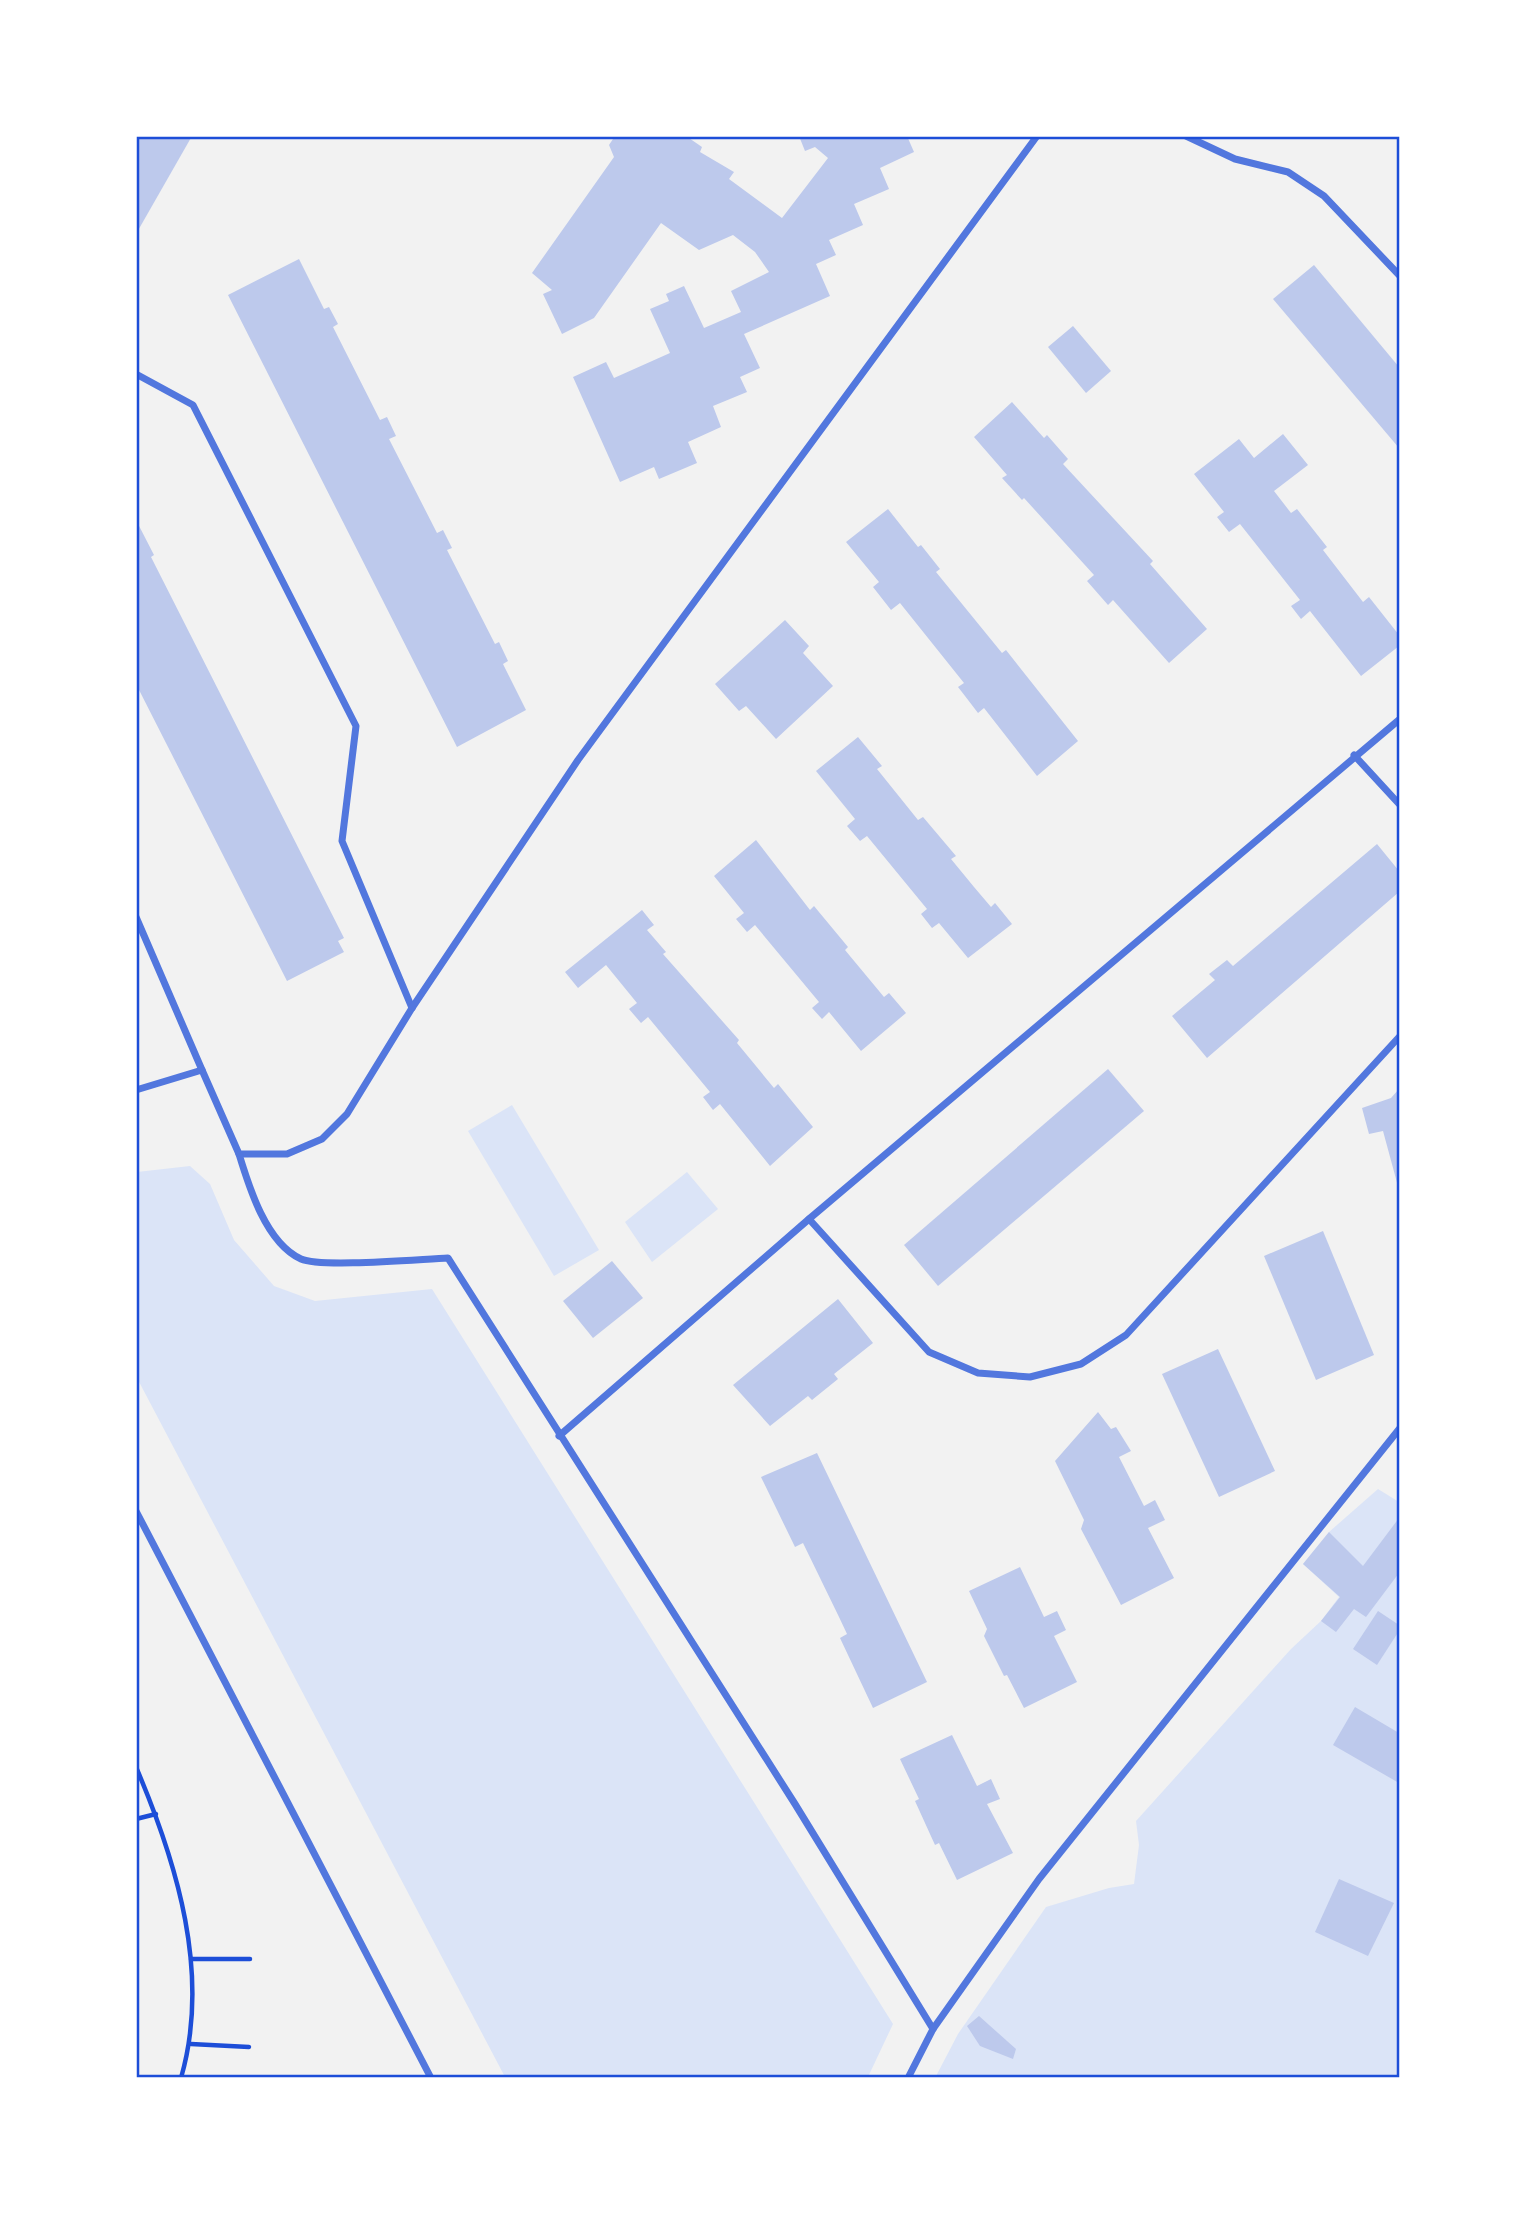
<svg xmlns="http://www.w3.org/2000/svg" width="1536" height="2214" viewBox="0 0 1536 2214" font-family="Quicksand,sans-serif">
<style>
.green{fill:#dbe4f7}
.building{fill:#bdc9ec}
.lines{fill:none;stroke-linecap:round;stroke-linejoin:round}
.path{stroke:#1d4ed8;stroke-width:4.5}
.minor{stroke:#5277de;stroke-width:7}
.neatline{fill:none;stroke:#1d4ed8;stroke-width:2.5}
</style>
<rect width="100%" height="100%" fill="#f2f2f2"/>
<g class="green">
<polygon points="512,1105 599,1250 554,1276 468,1131"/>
<polygon points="190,1166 210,1184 234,1240 274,1286 315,1301 432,1289 893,2024 868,2077 505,2077 137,1378 137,1172"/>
<polygon points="687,1172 718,1209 652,1262 625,1222"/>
<polygon points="1378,1489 1399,1502 1399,2077 935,2078 958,2034 1046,1907 1109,1888 1134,1884 1139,1845 1136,1821 1291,1649 1321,1621 1339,1597 1303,1564 1329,1532"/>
</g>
<g class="building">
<polygon points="136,136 192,136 136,234"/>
<polygon points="615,136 686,136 702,147 700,152 734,172 729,179 782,218 828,158 815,147 805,151 799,136 907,136 914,152 880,168 889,189 854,204 863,225 829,240 836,255 816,264 830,296 744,334 760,368 740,377 747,392 713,406 721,427 688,442 697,463 659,479 654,467 620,482 573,377 606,362 614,378 670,353 650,309 669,301 666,294 684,286 704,328 741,312 731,291 769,272 755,252 733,235 699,250 661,223 594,318 562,334 543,294 552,290 532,273 614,157 609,145"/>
<polygon points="299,259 324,309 329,307 338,324 333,327 380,420 387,417 396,436 389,439 437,533 443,530 452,548 447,550 495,644 499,642 508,661 503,664 526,710 457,747 228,295"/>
<polygon points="1314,265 1399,367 1399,448 1273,299"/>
<polygon points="1073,326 1111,371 1086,393 1048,347"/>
<polygon points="1012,402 1044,438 1047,435 1068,459 1063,464 1153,561 1150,564 1207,629 1169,663 1113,600 1108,605 1087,581 1094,575 1024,498 1022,500 1002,478 1007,475 974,437"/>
<polygon points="1283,434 1308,465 1274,491 1291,513 1297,509 1327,547 1323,550 1363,602 1369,597 1399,635 1399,646 1361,676 1310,611 1301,619 1291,606 1300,600 1240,524 1229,532 1217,517 1224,512 1194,474 1239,439 1254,458"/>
<polygon points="888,509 918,547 921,545 940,569 936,572 1002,653 1006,650 1078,741 1037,776 984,708 978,713 965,696 958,687 964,683 900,603 891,610 873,587 879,582 846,542"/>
<polygon points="136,520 154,555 151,557 344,938 338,941 344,952 287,981 136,684"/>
<polygon points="785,620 809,646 803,653 833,686 776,739 746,706 739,711 715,684"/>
<polygon points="858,737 882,766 877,769 918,820 923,817 956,856 951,859 974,887 991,907 995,903 1012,924 968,958 939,923 932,928 921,914 927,909 867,836 860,841 847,826 855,819 816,771"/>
<polygon points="756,840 810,910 814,906 848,947 845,950 884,997 889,993 906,1013 861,1051 829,1012 822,1019 812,1008 819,1002 755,925 747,932 736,919 744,913 714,876"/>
<polygon points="1377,844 1399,871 1399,892 1207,1058 1172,1016 1215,980 1209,974 1227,960 1233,966"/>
<polygon points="642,910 654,925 647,930 666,952 663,954 739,1040 737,1043 774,1088 778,1084 813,1127 770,1166 720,1104 713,1110 703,1097 710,1092 648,1017 641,1023 629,1009 637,1003 606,965 578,988 565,972"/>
<polygon points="1108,1069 1144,1111 938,1286 904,1245"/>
<polygon points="1399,1089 1399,1190 1383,1131 1369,1134 1362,1108 1391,1098"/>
<polygon points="1323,1231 1374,1355 1316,1380 1264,1256"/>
<polygon points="612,1261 643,1298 593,1338 563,1301"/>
<polygon points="838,1299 873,1343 834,1374 838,1379 812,1400 808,1396 770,1426 733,1385"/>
<polygon points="1218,1349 1275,1471 1219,1497 1162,1374"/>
<polygon points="1098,1412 1111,1429 1116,1427 1131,1451 1119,1457 1144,1506 1155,1500 1165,1520 1148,1528 1174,1578 1121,1605 1081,1529 1084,1520 1055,1461"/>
<polygon points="817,1453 927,1682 873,1708 840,1638 847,1634 839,1617 803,1543 795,1547 761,1477"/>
<polygon points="1399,1518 1399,1573 1366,1617 1354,1609 1336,1632 1321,1621 1340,1597 1303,1564 1329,1532 1363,1566"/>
<polygon points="1020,1567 1044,1617 1057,1611 1066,1630 1054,1636 1077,1682 1024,1708 1007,1675 1004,1676 984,1636 987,1629 969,1591"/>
<polygon points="1378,1611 1399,1625 1399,1631 1377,1665 1353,1649"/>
<polygon points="1355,1707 1399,1733 1399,1783 1333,1745"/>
<polygon points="952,1735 977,1786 991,1779 1000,1799 987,1804 1013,1853 957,1880 939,1843 935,1845 915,1801 919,1799 900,1759"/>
<polygon points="1339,1879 1394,1903 1368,1956 1315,1932"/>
<polygon points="979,2016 1016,2049 1013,2059 980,2046 967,2026"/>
</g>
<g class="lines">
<g class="path">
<path d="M136,1767c41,96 75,207 45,311"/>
<polyline points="136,1819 156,1814"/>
<polyline points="191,1959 250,1959"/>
<polyline points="191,2044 249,2047"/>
</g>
<g class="minor">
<polyline points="1186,136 1235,159 1288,172 1324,196 1400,276"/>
<polyline points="136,374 193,405 356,726 342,841 412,1008"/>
<polyline points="1354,755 1400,805"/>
<polyline points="136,917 202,1070"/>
<polyline points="136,1090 202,1070 239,1154 287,1154 322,1139 347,1114 412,1008 578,760 1037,136"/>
<path d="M239,1154c10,33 27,89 62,105 20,9 120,0 147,-1l347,546 138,225"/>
<polyline points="809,1219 929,1352 978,1373 1030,1377 1081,1364 1126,1335 1400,1036"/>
<polyline points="559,1436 809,1219 1400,719"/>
<polyline points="136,1511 431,2078"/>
<polyline points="908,2078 933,2029 1039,1879 1400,1428"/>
</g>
</g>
<rect width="1536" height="2214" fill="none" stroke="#ffffff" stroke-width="276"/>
<rect x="138" y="138" width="1260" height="1938" class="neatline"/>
</svg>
